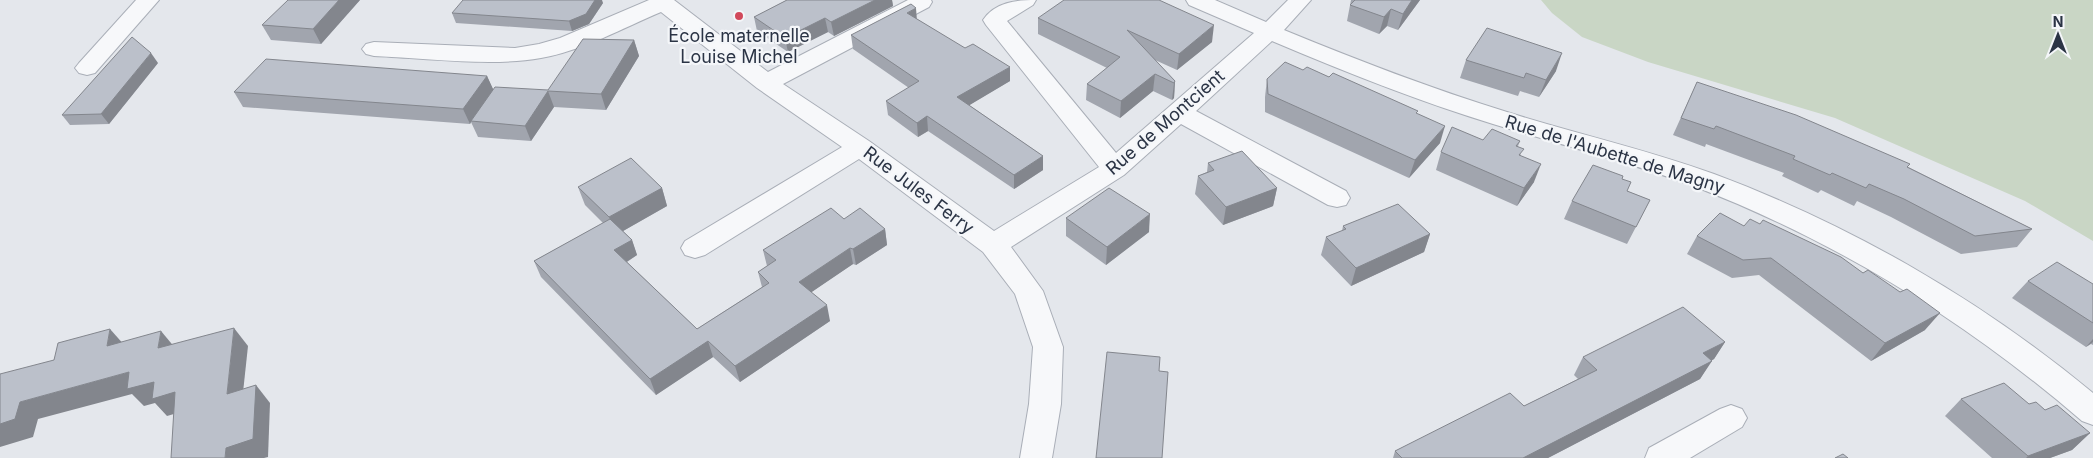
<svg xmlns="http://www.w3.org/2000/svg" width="2093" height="458" viewBox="0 0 2093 458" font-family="Inter,sans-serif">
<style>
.green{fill:#c9d6c5}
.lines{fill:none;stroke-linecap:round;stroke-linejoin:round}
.street-casing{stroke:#a9aeb7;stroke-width:2}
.street{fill:#f7f8fa;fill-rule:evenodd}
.wall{fill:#a1a5ae}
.shaded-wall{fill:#83868d}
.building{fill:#bbc0ca;stroke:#83868d}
.poi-dot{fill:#d1495b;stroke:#f4f6f9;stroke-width:2}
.labels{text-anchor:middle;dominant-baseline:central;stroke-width:4.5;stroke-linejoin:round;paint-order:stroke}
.poi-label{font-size:18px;fill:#2b3445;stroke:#f4f6f9}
.street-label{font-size:18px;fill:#2b3445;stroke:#f4f6f9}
</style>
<rect width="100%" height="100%" fill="#e4e7ec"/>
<polygon class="green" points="1541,0 2093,0 2093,241 2025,201 1835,118 1648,62 1582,37 1552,13"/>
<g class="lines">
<g class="street-casing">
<g id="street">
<polygon points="136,0 159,0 95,73 87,75 79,73 75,68 79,63"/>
<path d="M649,0h25l94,72 140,-72h23l1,2 -3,5 -146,77 86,57 125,90 105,-64 -113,-142 -3,-5c12,-18 33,-20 53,-20l-3,5 -26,16 109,132 138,-120 -65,-28 -3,-5h29l51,22 22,-22h23l-27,30c73,30 148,59 223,82 69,22 139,37 207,62 137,51 267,126 379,219v32l-11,-4c-115,-99 -244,-179 -386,-234 -66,-25 -135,-42 -203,-63 -75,-23 -148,-52 -221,-83l-76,70 150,80 4,7 -4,7 -9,2 -9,-2 -147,-81 -57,51 -113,72 32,44 20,56 -2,57 -9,54h-32l9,-54 4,-57 -18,-53 -32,-42 -124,-93 -154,96 -10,3 -10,-3 -4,-7 4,-7 157,-94 -85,-59 -96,-76c-38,16 -79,39 -120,46 -49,9 -116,0 -167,-2l-8,-2 -4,-5 4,-5 8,-2 141,6 24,-4 21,-6z"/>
<polygon points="1731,405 1742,409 1747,418 1742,427 1690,458 1645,458 1649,448 1720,409"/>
</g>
</g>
<use href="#street" class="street"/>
</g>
<g class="wall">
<polygon points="360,0 321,44 271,40 262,25"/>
<polygon points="787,0 892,0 893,6 834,36 828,32 788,52 757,31 754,17"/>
<polygon points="1351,0 1420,0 1398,30 1387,26 1379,34 1347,21"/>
<polygon points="603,3 589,24 572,31 456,23 452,13"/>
<polygon points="1038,18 1212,42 1177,70 1155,60 1175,81 1174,98 1172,100 1153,91 1120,118 1086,100 1087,84 1107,68 1038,34"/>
<polygon points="917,19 1010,81 969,105 1043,156 1043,170 1014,189 928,131 918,137 888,115 886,101 909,88 853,49 851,35"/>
<polygon points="634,40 639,56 606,110 554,107 531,141 478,137 471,122 470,124 243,107 234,92 487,76 493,90 548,90"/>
<polygon points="1466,60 1556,71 1539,97 1520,91 1518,96 1460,78"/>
<polygon points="158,63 109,124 70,125 62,115"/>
<polygon points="1303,70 1329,77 1440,143 1409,178 1265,112 1265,97 1267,79"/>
<polygon points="1697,82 1908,167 2032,229 2017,247 1961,254 1891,217 1857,201 1854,206 1821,190 1818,193 1782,176 1784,173 1706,144 1705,147 1673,135"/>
<polygon points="1483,140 1520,141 1518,146 1521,156 1534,182 1517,206 1436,170 1441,152"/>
<polygon points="1208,163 1277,188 1273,206 1223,225 1195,194 1198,176 1207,172"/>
<polygon points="1622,179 1627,191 1650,200 1627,244 1564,219 1572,201"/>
<polygon points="578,187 662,188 667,206 623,231 632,240 637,255 627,262 697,329 762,287 758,272 767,266 763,250 844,219 885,229 887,245 856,265 853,264 811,292 830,321 740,382 713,357 656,395 541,277 534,261 603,223 585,205"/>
<polygon points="1066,218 1149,232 1106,265 1066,236"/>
<polygon points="1343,226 1430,234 1424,252 1351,286 1321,255 1326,237 1342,231"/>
<polygon points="1744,226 1863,273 1900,292 1925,330 1871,361 1759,275 1732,278 1687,254 1697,236"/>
<polygon points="2028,281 2093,284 2093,345 2091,344 2086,347 2012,298"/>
<polygon points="1725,342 1714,359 1711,361 1700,379 1548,458 1393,458 1395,451 1524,406 1578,379 1574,375 1583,357"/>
<polygon points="1961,399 2029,404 2045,410 2090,433 2072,450 2050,458 1992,458 1945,416"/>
</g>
<g class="shaded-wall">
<polygon points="339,0 360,0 321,44 313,29"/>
<polygon points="595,0 602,0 603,3 589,24 572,31 569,21"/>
<polygon points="875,0 892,0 893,6 834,36 831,22"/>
<polygon points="1412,0 1420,0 1398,30 1403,14"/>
<polygon points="916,8 917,21 907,13"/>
<polygon points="1391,9 1387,26 1379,34 1384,17"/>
<polygon points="825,18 828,32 788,52 785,38"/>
<polygon points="1214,25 1212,42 1177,70 1179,54"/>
<polygon points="634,40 639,56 606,110 601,94"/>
<polygon points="151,53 158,63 109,124 101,114"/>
<polygon points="1562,53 1556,71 1539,97 1546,80"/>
<polygon points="1010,67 1010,81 958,112 957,97"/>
<polygon points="1155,74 1153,91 1120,118 1121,101"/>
<polygon points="487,76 494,91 471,121 471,122 470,124 463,109"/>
<polygon points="1175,81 1174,98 1172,100 1174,83"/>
<polygon points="548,91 554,107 531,141 525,126"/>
<polygon points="927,116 928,131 918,137 917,123"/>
<polygon points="1445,126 1440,143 1409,178 1415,160"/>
<polygon points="1043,156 1043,170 1014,189 1014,175"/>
<polygon points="1541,164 1534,182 1517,206 1524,188"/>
<polygon points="662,188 667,206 616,235 609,217"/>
<polygon points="1277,188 1273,206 1223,225 1226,207"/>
<polygon points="1150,214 1149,232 1106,265 1107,247"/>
<polygon points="885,229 887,245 856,265 853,249"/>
<polygon points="1430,234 1424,252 1351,286 1356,268"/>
<polygon points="632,240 637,255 620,266 614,250"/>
<polygon points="850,248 853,264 803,298 799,282"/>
<polygon points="827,305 830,321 740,382 735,366"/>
<polygon points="1940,313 1925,330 1871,361 1885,343"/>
<polygon points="234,328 248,346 241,411 227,394"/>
<polygon points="110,329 126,347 107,346"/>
<polygon points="161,331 176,349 158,348"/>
<polygon points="2093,339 2093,342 2086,347"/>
<polygon points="708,341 713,357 656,395 650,379"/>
<polygon points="1725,342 1714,359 1703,365 1712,361 1700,379 1548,458 1523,458 1703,353"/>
<polygon points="129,372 154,382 175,392 191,409 167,416 155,403 144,406 132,394 38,419 33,437 0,447 0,424 20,402"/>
<polygon points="256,385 270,403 268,457 264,458 225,458 226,448"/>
<polygon points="2090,433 2072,450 2050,458 2026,458 2028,456"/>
</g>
<g class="building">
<polygon points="288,0 339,0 313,29 262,25"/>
<polygon points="463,0 595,0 586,14 569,21 452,13"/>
<polygon points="787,0 875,0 831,22 825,18 785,38 754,17"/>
<polygon points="1064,0 1159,0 1214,25 1179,54 1127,30 1175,81 1174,83 1155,74 1121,101 1087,84 1120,57 1038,18"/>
<polygon points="1355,0 1412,0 1403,14 1391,9 1384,17 1350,5"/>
<polygon points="911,4 916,8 907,13 965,48 973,44 1010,67 957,97 1043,156 1014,175 927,116 917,123 886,101 919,81 851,35"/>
<polygon points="1487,28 1562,53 1546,80 1526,73 1524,78 1466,60"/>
<polygon points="132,37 151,53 101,114 62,115"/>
<polygon points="583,39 634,40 601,94 548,91 525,126 471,121 495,87 548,90"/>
<polygon points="266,59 487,76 463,109 234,92"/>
<polygon points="1285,62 1303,70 1307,67 1329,77 1333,73 1418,111 1416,113 1445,126 1415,160 1268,94 1267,79"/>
<polygon points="1697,82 1796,115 1910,164 1907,167 2032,229 1975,236 1904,199 1869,184 1866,188 1832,173 1830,175 1793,159 1795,156 1716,126 1714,129 1681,118"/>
<polygon points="1452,127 1483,140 1492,129 1520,141 1516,146 1524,149 1519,155 1541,164 1524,188 1441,152"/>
<polygon points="1242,151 1277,188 1226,207 1198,176 1214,170 1208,163"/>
<polygon points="631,158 662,188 609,217 578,187"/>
<polygon points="1593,165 1623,176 1622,179 1631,182 1627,191 1650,200 1636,227 1572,201"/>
<polygon points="1109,188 1150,214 1107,247 1066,218"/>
<polygon points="1398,204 1430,234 1356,268 1326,237 1346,229 1343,226"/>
<polygon points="831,208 844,219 860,208 885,229 853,249 850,248 799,282 827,305 735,366 708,341 650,379 534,261 610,219 632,240 614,250 697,329 769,283 758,272 776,260 763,250"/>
<polygon points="1720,213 1744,226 1750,219 1760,224 1763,220 1841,257 1863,273 1868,270 1900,292 1907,289 1940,313 1885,343 1771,258 1743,260 1697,236"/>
<polygon points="2057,262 2093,284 2093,323 2028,281"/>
<polygon points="1683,307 1725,342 1703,353 1712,361 1523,458 1402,458 1395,451 1510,393 1524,406 1597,370 1583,357"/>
<polygon points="234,328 227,394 256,385 253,439 226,448 225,458 171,458 175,392 152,399 154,382 127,389 129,372 20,402 15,419 0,424 0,374 54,360 58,343 110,329 107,346 161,331 158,348"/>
<polygon points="1107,352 1160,357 1159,371 1168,372 1162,458 1096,458"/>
<polygon points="2004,383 2029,404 2036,402 2045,410 2057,405 2090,433 2028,456 1961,399"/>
<polygon points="1843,454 1848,458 1835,458"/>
</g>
<circle class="poi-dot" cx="739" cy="16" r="5"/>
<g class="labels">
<g class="poi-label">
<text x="739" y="35">École maternelle<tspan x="739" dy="21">Louise Michel</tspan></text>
</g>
<g class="street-label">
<text transform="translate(1165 122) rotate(-41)">Rue de Montcient</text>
<text transform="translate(1615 154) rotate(17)">Rue de l'Aubette de Magny</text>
<text transform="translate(919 190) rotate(37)">Rue Jules Ferry</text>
</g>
</g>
<g transform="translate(2058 35)" stroke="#f4f6f9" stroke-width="4" paint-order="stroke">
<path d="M0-4L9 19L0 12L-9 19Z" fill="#2b3445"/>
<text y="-8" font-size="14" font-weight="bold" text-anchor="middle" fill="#2b3445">N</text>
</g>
</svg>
